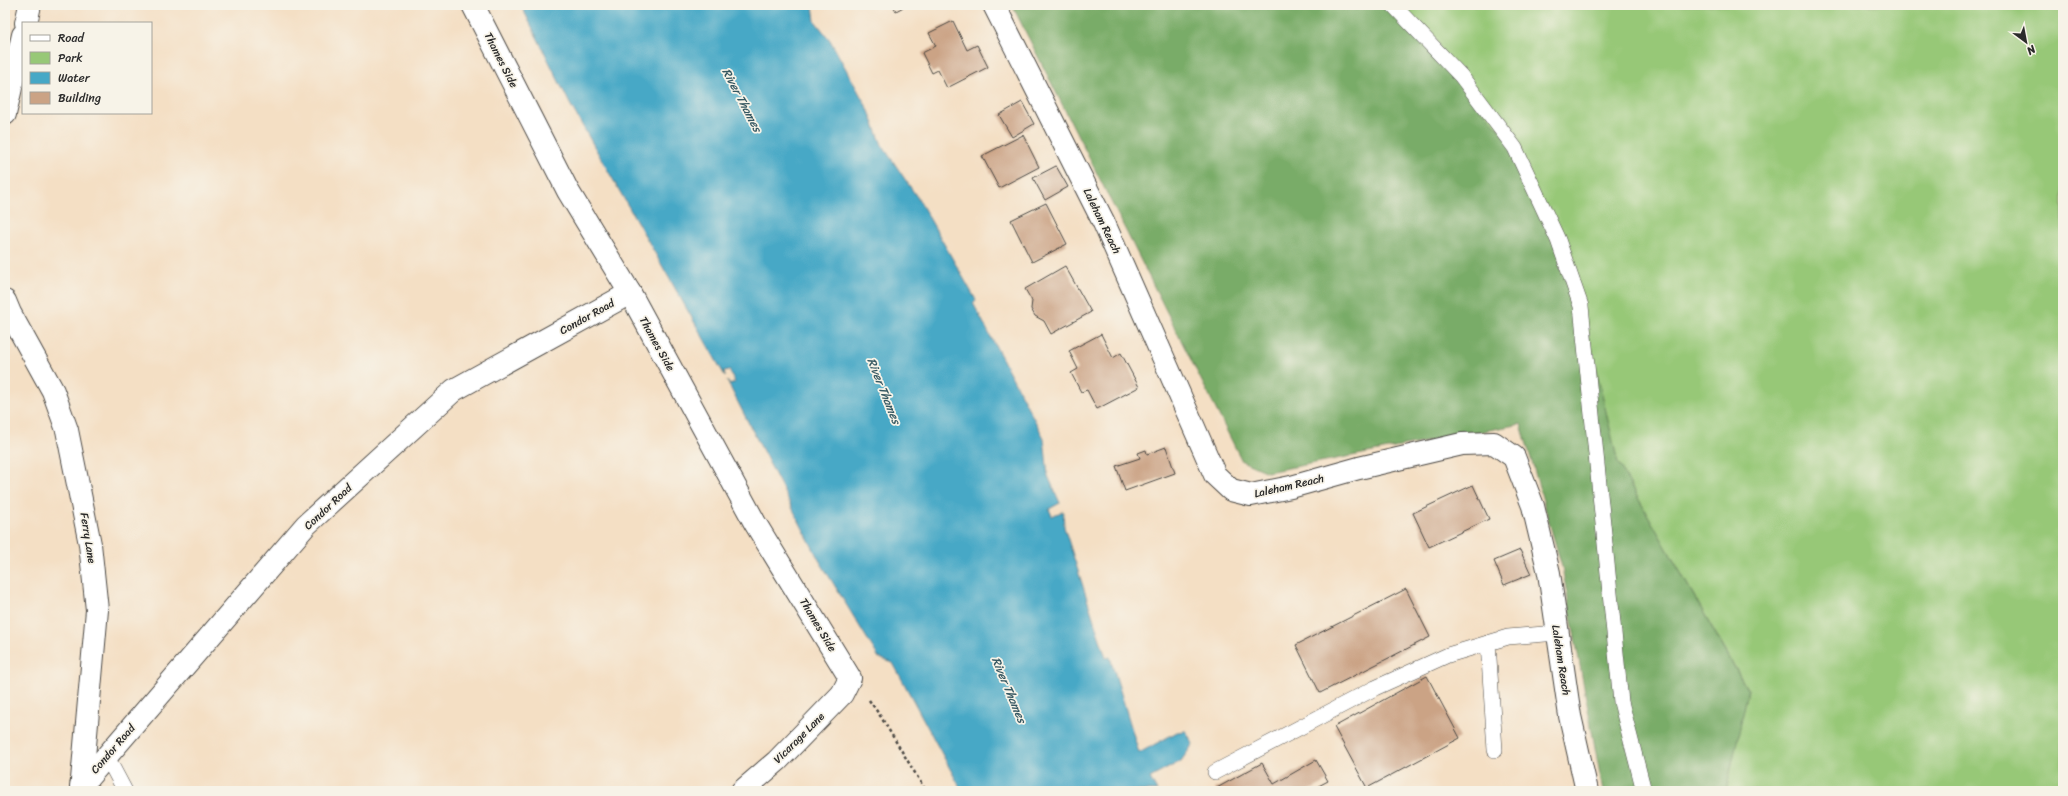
<svg xmlns="http://www.w3.org/2000/svg" width="2068" height="796" viewBox="0 0 2068 796" font-family="Sriracha,sans-serif">
<style>
.green{fill:#97c877;stroke:#617a51}
.forest{fill:#79ac68;stroke:#526c4a}
.water{fill:#47a8c6;stroke:#396a78}
.building{fill:#cba385}
.lines{fill:none;stroke-linecap:round;stroke-linejoin:round}
.service-casing{stroke:#494642;stroke-width:16}
.minor-casing{stroke:#494642;stroke-width:24}
.tertiary-casing{stroke:#494642;stroke-width:24}
.path{stroke:#494642;stroke-width:2.5;stroke-dasharray:3 3;stroke-linecap:butt}
.service{stroke:#fff;stroke-width:15}
.minor{stroke:#fff;stroke-width:22}
.tertiary{stroke:#fff;stroke-width:22}
.labels{text-anchor:middle;dominant-baseline:central;stroke-width:3.5;stroke-linejoin:round;paint-order:stroke}
.street-label{font-size:11px;fill:#2b2b2b;stroke:#f7f3e8}
.water-label{font-size:12px;font-style:italic;fill:#355761;stroke:#f7f3e8}
</style>
<rect width="100%" height="100%" fill="#f7f3e8"/>
<filter id="ink" filterUnits="userSpaceOnUse"><feTurbulence type="fractalNoise" baseFrequency=".025" numOctaves="2"/><feDisplacementMap in="SourceGraphic" scale="8" xChannelSelector="R" yChannelSelector="G"/><feConvolveMatrix kernelMatrix="1 2 1 2 8 2 1 2 1" color-interpolation-filters="sRGB"/></filter>
<filter id="wash" filterUnits="userSpaceOnUse"><feTurbulence type="fractalNoise" baseFrequency=".012" numOctaves="4" result="noise"/><feDisplacementMap in="SourceGraphic" scale="16" xChannelSelector="R" yChannelSelector="G"/><feGaussianBlur stdDeviation="0.9" result="paint"/><feColorMatrix in="noise" values="0 0 0 0 0 0 0 0 0 0 0 0 0 0 0 0 0 1.4 0 .05"/><feComposite in="paint" operator="in"/></filter>
<g filter="url(#wash)">
<rect width="100%" height="100%" fill="#f4dfc4"/>
<polygon class="green" points="1393,5 2063,5 2063,791 1726,791 1748,690 1618,463 1581,306"/>
<polygon class="forest" points="1012,5 1393,5 1515,148 1581,306 1618,463 1748,691 1726,791 1603,791 1562,567 1521,424 1267,472 1242,461"/>
<polygon class="water" points="521,5 813,5 815,21 830,40 869,111 882,145 919,200 976,300 973,303 1044,438 1048,476 1060,503 1049,509 1052,516 1063,511 1064,527 1106,658 1110,657 1139,753 1177,732 1186,731 1193,744 1181,761 1150,778 1157,791 962,791 893,663 879,658 819,560 727,381 730,385 735,382 729,370 724,371 725,376 570,104"/>
<g id="blocks">
<g class="building">
<polygon points="893,5 907,5 896,11"/>
<polygon points="953,21 967,50 977,45 988,67 947,88 938,70 932,73 922,53 936,46 929,33"/>
<polygon points="1022,102 1034,124 1012,137 999,115"/>
<polygon points="1023,135 1039,167 999,188 982,156"/>
<polygon points="1056,166 1068,187 1045,200 1033,178"/>
<polygon points="1046,203 1067,244 1032,262 1011,220"/>
<polygon points="1065,266 1091,312 1051,334 1044,321 1035,316 1031,309 1032,301 1025,289"/>
<polygon points="1101,334 1113,358 1121,353 1139,387 1097,409 1087,390 1081,392 1071,373 1078,369 1069,351"/>
<polygon points="1166,447 1175,473 1125,491 1116,466 1140,458 1138,453 1146,450 1147,454"/>
<polygon points="1473,485 1489,519 1429,547 1413,513"/>
<polygon points="1520,550 1531,574 1504,585 1494,561"/>
<polygon points="1406,589 1430,637 1320,693 1296,645"/>
<polygon points="1427,676 1460,738 1367,788 1334,727"/>
<polygon points="1316,760 1328,781 1309,791 1216,791 1215,789 1262,763 1274,784"/>
</g>
</g>
</g>
<g filter="url(#ink)">
<use href="#blocks" fill-opacity="0" stroke="#494642" stroke-width="1"/>
<g class="lines">
<g class="service-casing">
<g id="service">
<polyline points="1393,5 1461,76 1515,148 1558,240 1581,306 1621,702 1644,791"/>
<polyline points="1488,643 1495,750"/>
<polyline points="107,757 125,791"/>
<polyline points="1215,772 1375,688 1448,655 1508,637 1557,633"/>
</g>
</g>
<g class="minor-casing">
<g id="minor">
<polyline points="473,5 568,191 630,293 755,523 850,678 842,694 777,761 742,791"/>
<polyline points="994,5 1104,223 1215,475 1231,490 1251,495 1291,487 1359,468 1462,444 1494,443 1514,457 1533,506 1549,573 1570,716 1587,791"/>
<polyline points="81,786 306,525 454,390 630,293"/>
</g>
</g>
<g class="tertiary-casing">
<g id="tertiary">
<polyline points="26,23 30,5"/>
<polyline points="5,114 23,35"/>
<polyline points="5,301 10,313 53,391 67,430 90,544 97,610 81,791"/>
</g>
</g>
<polyline class="path" points="869,700 881,717 926,791"/>
<use href="#service" class="service"/>
<use href="#minor" class="minor"/>
<use href="#tertiary" class="tertiary"/>
</g>
</g>
<g class="labels">
<g class="street-label">
<text transform="translate(501 60) rotate(63)">Thames Side</text>
<text transform="translate(1102 221) rotate(64)">Laleham Reach</text>
<text transform="translate(587 317) rotate(-29)">Condor Road</text>
<text transform="translate(657 344) rotate(61)">Thames Side</text>
<text transform="translate(1289 486) rotate(-13)">Laleham Reach</text>
<text transform="translate(328 507) rotate(-43)">Condor Road</text>
<text transform="translate(88 538) rotate(81)">Ferry Lane</text>
<text transform="translate(818 625) rotate(59)">Thames Side</text>
<text transform="translate(1561 660) rotate(81)">Laleham Reach</text>
<text transform="translate(799 738) rotate(-45)">Vicarage Lane</text>
<text transform="translate(113 749) rotate(-49)">Condor Road</text>
</g>
<g class="water-label">
<text transform="translate(742 100) rotate(62)">River Thames</text>
<text transform="translate(884 391) rotate(68)">River Thames</text>
<text transform="translate(1009 690) rotate(67)">River Thames</text>
</g>
</g>
<rect width="2068" height="796" fill="none" stroke="#f7f3e8" stroke-width="20"/>
<rect x="22" y="22" width="130" height="92" fill="#f7f3e8" stroke="#a5a39c"/>
<rect x="30" y="35" width="20" height="6" fill="#ffffff" stroke="#a5a39c"/>
<text x="58" y="42" font-size="12" fill="#2b2b2b">Road</text>
<rect x="30" y="52" width="20" height="12" fill="#97c877" stroke="#a5a39c"/>
<text x="58" y="62" font-size="12" fill="#2b2b2b">Park</text>
<rect x="30" y="72" width="20" height="12" fill="#47a8c6" stroke="#a5a39c"/>
<text x="58" y="82" font-size="12" fill="#2b2b2b">Water</text>
<rect x="30" y="92" width="20" height="12" fill="#cba385" stroke="#a5a39c"/>
<text x="58" y="102" font-size="12" fill="#2b2b2b">Building</text>
<g transform="translate(2026 42) rotate(148)" stroke="#f7f3e8" stroke-width="3" paint-order="stroke">
<path d="M0-3L7 15L0 10L-7 15Z" fill="#2b2b2b"/>
<text y="-6" font-size="11" font-weight="bold" text-anchor="middle" fill="#2b2b2b">N</text>
</g>
</svg>
